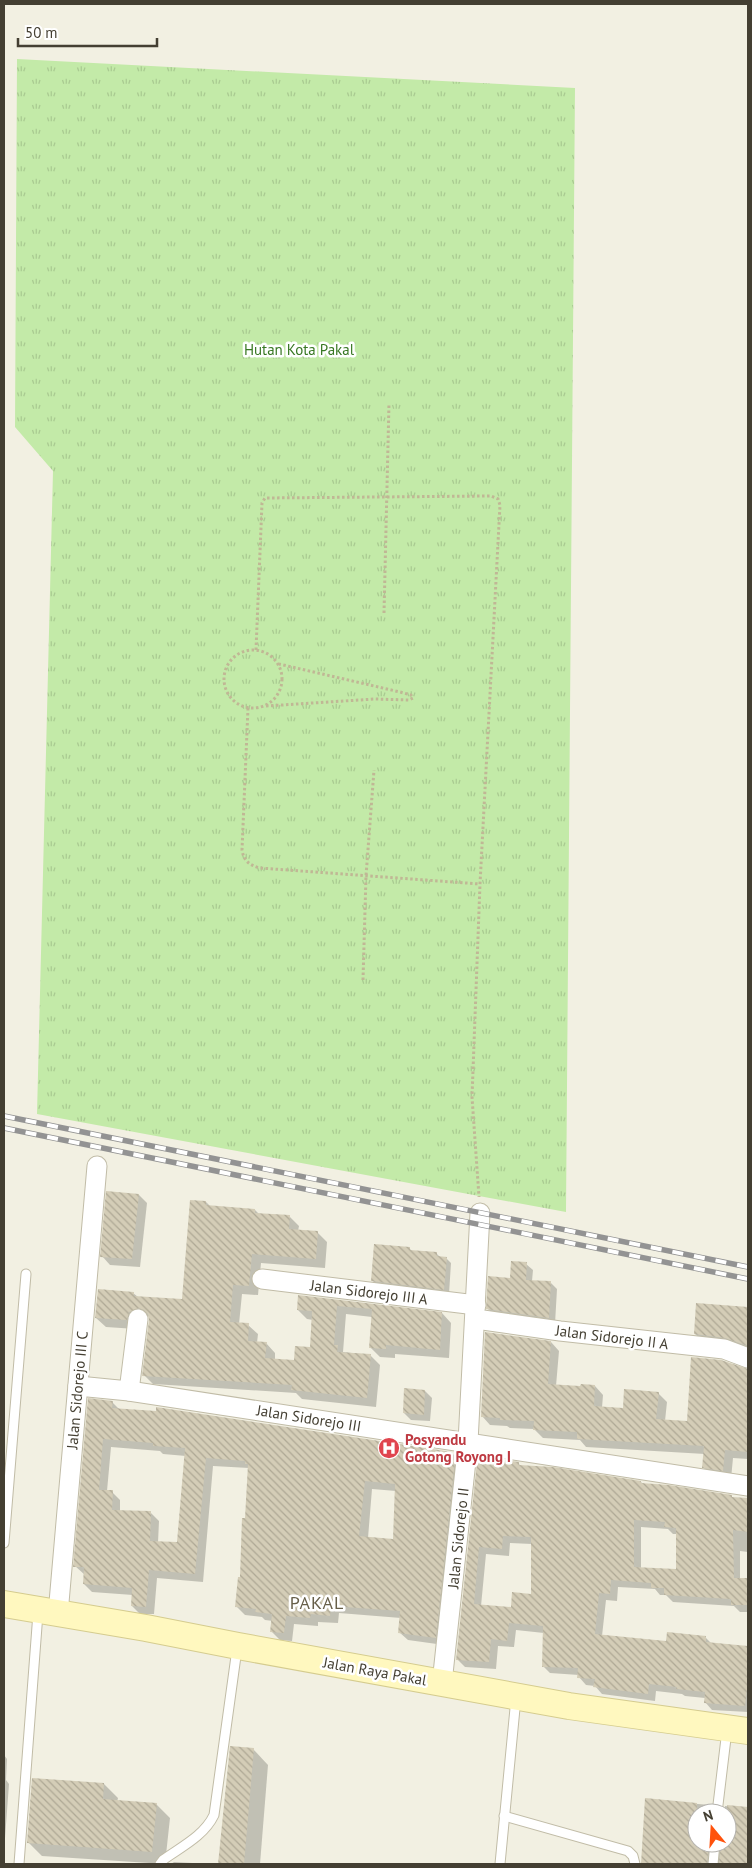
<svg xmlns="http://www.w3.org/2000/svg" width="752" height="1868" viewBox="0 0 752 1868" font-family="'PT Sans',sans-serif">
<style>
.park{fill:url(#park-tufts)}
.shadow{fill:#0003;fill-rule:evenodd}
.building{fill:url(#building-back-hatch);fill-rule:evenodd}
.lines{fill:none;stroke-linecap:round;stroke-linejoin:round}
.service-casing{stroke:#c1bca7;stroke-width:11}
.minor-casing{stroke:#c1bca7;stroke-width:21}
.secondary-casing{stroke:#d5cc8f;stroke-width:28}
.path{stroke:#c0b795;stroke-width:3;stroke-dasharray:2.5 2.5;stroke-linecap:butt}
.service{stroke:#fff;stroke-width:9}
.minor{stroke:#fff;stroke-width:19}
.secondary{stroke:#fff8bf;stroke-width:26}
.rail-casing{stroke:#939393;stroke-width:5.5}
.rail{stroke:#fff;stroke-width:4;stroke-dasharray:11;stroke-linecap:butt}
.labels{text-anchor:middle;dominant-baseline:central;stroke-width:5;stroke-linejoin:round;paint-order:stroke}
.park-label{font-size:15px;fill:#387823;stroke:#fff}
.street-label{font-size:15px;fill:#443f32;stroke:#fff}
.health-label{font-size:15px;font-weight:bold;fill:#be3a42;stroke:#fff;text-anchor:start}
.quarter-label{font-size:18px;letter-spacing:1px;fill:#675f49;stroke:#fff}
</style>
<defs>
<pattern id="park-tufts" width="24" height="20" patternUnits="userSpaceOnUse" patternTransform="scale(1.25)"><rect width="24" height="20" fill="#c3eaa8"/><path d="M3 7l-1-3M5 7V3M7 7l1-3M15 17l-1-3M17 17v-4M19 17l1-3" fill="none" stroke="#a9ca91"/></pattern>
<pattern id="building-back-hatch" width="6" height="6" patternUnits="userSpaceOnUse" patternTransform="scale(1.25)"><rect width="6" height="6" fill="#d4cdb7"/><path d="M-1 5l2 2M0 0l6 6M5-1l2 2" fill="none" stroke="#aea895"/></pattern>
</defs>
<rect width="100%" height="100%" fill="#f2f0e2"/>
<polygon class="park" points="17,59 575,88 566,1212 37,1114 53,471 15,427"/>
<g class="shadow">
<polygon points="139,1195 147,1203 140,1267 110,1265 102,1256"/>
<polygon points="206,1202 210,1206 255,1210 259,1214 289,1216 299,1226 298,1231 317,1232 327,1242 325,1268 261,1263 258,1295 242,1294 239,1324 248,1325 258,1334 257,1343 266,1343 275,1353 275,1360 295,1361 311,1348 313,1320 307,1319 298,1310 299,1296 442,1313 451,1323 449,1358 395,1354 395,1358 380,1357 370,1347 372,1317 346,1314 343,1352 370,1355 380,1365 376,1407 302,1399 296,1393 153,1384 144,1375 150,1316 143,1318 136,1329 106,1327 96,1318 133,1293 138,1297 183,1301"/>
<polygon points="409,1248 413,1252 436,1253 440,1257 446,1258 451,1263 449,1294 378,1286 372,1280"/>
<polygon points="526,1264 533,1270 532,1281 550,1282 557,1289 555,1324 494,1315 488,1309 511,1279"/>
<polygon points="697,1304 748,1309 748,1351 704,1342 695,1334"/>
<polygon points="551,1342 559,1351 556,1386 595,1386 603,1395 602,1408 624,1409 658,1393 667,1402 665,1421 688,1422 721,1361 748,1370 748,1459 733,1458 731,1479 712,1476 703,1467 705,1454 586,1447 580,1440 543,1438 534,1429 510,1428 507,1426 490,1425 482,1416"/>
<polygon points="425,1391 432,1398 430,1421 411,1420 404,1413"/>
<path d="M89,1400l23,2 8,8 332,43 8,8 -16,184 -36,-5 -9,-8 2,-14 -62,-5 -1,10 -20,-1v4l-24,-2 -2,17 -12,-1 -8,-8 1,-11 -8,-1 -3,-3 -17,-2 -8,-8 10,-88 2,-51 -36,-2 -10,116 -46,-4 -3,36h-14l-8,-8 1,-11 -41,-3 -8,-8 1,-9 -10,-9zM111,1447l49,4 3,3 23,2 -8,88 -20,-1 1,-22 -9,-9 -30,-1v-11l-8,-8 -5,-1zM372,1489l24,2 -2,49 -26,-2z"/>
<path d="M478,1463h40l3,3 120,16 2,2 105,16v52l-8,-1v29h8v32h-8l-6,-6 -61,-4 -7,-7h-6l-5,-6 -37,-2 -1,14 -11,-1 -4,36 65,6 39,-4 6,6 18,7 18,2v59l-36,-2 -7,-8v-4l-20,-2 -3,-2 -26,-3 -1,10 -53,-7 -7,-8 -9,-1 -7,-8v-2l-29,-2 -7,-7 1,-33 -28,-3 -2,17 -16,-1 -2,23 -31,-2 -8,-8zM641,1527l27,2 5,5h4v37l-36,-2zM510,1543l22,1v51l-20,13 -31,-2 5,-52 23,2z"/>
<polygon points="231,1747 253,1749 268,1765 260,1864 219,1864"/>
<polygon points="4,1755 7,1759 6,1780 9,1784 4,1852"/>
<polygon points="33,1779 104,1784 118,1798 117,1802 156,1804 170,1818 165,1864 42,1856 28,1842"/>
<polygon points="647,1800 711,1805 719,1813 697,1813 697,1843 727,1843 727,1813 724,1813 725,1806 748,1808 748,1864 642,1864"/>
<polygon points="174,1862 211,1864 171,1864"/>
</g>
<g class="building">
<polygon points="106,1191 139,1194 132,1259 100,1257"/>
<polygon points="190,1200 206,1201 206,1205 255,1209 255,1213 290,1215 289,1229 318,1231 316,1259 252,1254 249,1286 233,1285 230,1322 249,1323 248,1341 267,1342 265,1358 294,1360 295,1346 310,1347 312,1311 297,1310 298,1295 442,1312 440,1350 386,1345 386,1349 369,1348 372,1309 337,1306 334,1345 338,1345 337,1352 371,1354 367,1398 291,1390 292,1385 142,1376 149,1320 148,1314 144,1310 139,1308 129,1312 127,1320 95,1318 98,1289 134,1292 134,1296 182,1299"/>
<polygon points="374,1244 410,1247 410,1250 437,1252 437,1256 447,1257 444,1290 371,1281"/>
<polygon points="511,1261 527,1262 526,1280 551,1281 549,1318 486,1309 488,1276 510,1278"/>
<polygon points="696,1303 748,1307 748,1346 725,1338 694,1334"/>
<polygon points="485,1332 551,1341 548,1384 580,1386 581,1384 595,1385 594,1406 623,1408 624,1389 659,1392 656,1419 687,1421 691,1357 721,1360 748,1369 748,1452 725,1450 723,1471 702,1468 704,1446 577,1439 577,1432 533,1430 534,1421 500,1420 500,1418 481,1417"/>
<polygon points="404,1388 425,1390 424,1415 403,1413"/>
<path d="M88,1398l25,3 -1,7 44,3v-4l296,45 -1,8h4l-19,178 -38,-5 2,-22 -69,-5 -1,10 -19,-2 -1,4 -24,-2 -2,17 -14,-1 2,-18 -17,-2 1,-3 -21,-2 3,-30h2l2,-59h3l3,-54h-3v-3l-39,-3 -11,116 -46,-4 -3,37 -15,-1 1,-18 -49,-4 1,-17h-11zM103,1439l50,4v3l32,2 -8,94 -27,-1 1,-30 -39,-1 1,-20h-14zM365,1481l30,3 -2,55 -34,-3z"/>
<path d="M505,1460l14,2v3l34,2 88,14v2l28,2 63,10v2l16,1v34l-15,-2 1,48h14v27h-17v-6l-67,-4v-7h-13v-5l-40,-3 -1,14 -11,-1 -4,41 71,7 1,-9 39,4v6l42,4v36l-3,24 -41,-3 1,-11 -29,-3 1,-2 -28,-3 -1,10 -55,-7 2,-8 -18,-1 1,-10 -36,-1 1,-41 -34,-3 -2,18 -16,-2 -2,23 -33,-2 21,-198 27,1zM634,1520l31,2 -1,5 12,1v41l-42,-2zM503,1536l28,1v57l-19,-2 -1,15 -37,-3 5,-57 23,2z"/>
<polygon points="230,1746 254,1748 244,1864 218,1864"/>
<polygon points="32,1778 104,1783 103,1799 157,1803 152,1852 27,1843"/>
<polygon points="645,1798 697,1803 697,1843 709,1843 707,1864 641,1864"/>
<polygon points="727,1805 748,1807 748,1864 719,1864 721,1843 727,1843"/>
</g>
<g class="lines">
<g class="service-casing">
<g id="service">
<polyline points="4,1543 26,1274"/>
<polyline points="717,1813 727,1730"/>
<polyline points="504,1816 628,1851 633,1856 635,1864"/>
<polyline points="19,1864 38,1613"/>
<path d="M160,1864l3,-4c18,-13 41,-24 51,-45l23,-166"/>
<polyline points="500,1864 516,1698"/>
<polyline points="713,1864 715,1843"/>
</g>
</g>
<g class="minor-casing">
<g id="minor">
<polyline points="262,1279 476,1305"/>
<polyline points="476,1319 560,1331 724,1349 748,1358"/>
<polyline points="78,1386 129,1391 748,1486"/>
<polyline points="129,1391 138,1319"/>
<polyline points="58,1614 97,1166"/>
<polyline points="442,1683 468,1442 480,1213"/>
</g>
</g>
<g class="secondary-casing">
<polyline id="secondary" points="4,1604 146,1628 238,1646 569,1706 748,1731"/>
</g>
<g class="path">
<polyline points="384,613 389,403"/>
<polyline points="256,650 262,503 265,498 491,496 498,499 500,505 480,884 472,1097 479,1197"/>
<circle cx="253" cy="679" r="29"/>
<polyline points="266,706 375,699 409,700 413,698 411,695 400,692 279,664"/>
<path d="M248,708l-6,142c2,11 7,15 18,18l220,16"/>
<polyline points="363,980 366,876 374,770"/>
</g>
<use href="#service" class="service"/>
<use href="#minor" class="minor"/>
<use href="#secondary" class="secondary"/>
<g class="rail-casing">
<g id="rail">
<polyline points="4,1116 748,1267"/>
<polyline points="4,1128 748,1279"/>
</g>
</g>
<use href="#rail" class="rail"/>
</g>
<defs>
<g id="hospital-disc" transform="scale(1.125)"><circle r="9.5" fill="#e0444e" stroke="#fff"/><path d="M-5-5h3v3.5h4V-5h3V5h-3V1.5h-4V5h-3Z" fill="#fff"/></g>
</defs>
<g fill-rule="evenodd">
<use href="#hospital-disc" x="389" y="1448"/>
</g>
<g class="labels">
<g class="park-label">
<text x="299" y="349">Hutan Kota Pakal</text>
</g>
<g class="street-label">
<text transform="translate(369 1292) rotate(7)">Jalan Sidorejo III A</text>
<text transform="translate(612 1337) rotate(7)">Jalan Sidorejo II A</text>
<text transform="translate(77 1390) rotate(-85)">Jalan Sidorejo III C</text>
<text transform="translate(309 1418) rotate(9)">Jalan Sidorejo III</text>
<text transform="translate(458 1538) rotate(-84)">Jalan Sidorejo II</text>
<text transform="translate(375 1671) rotate(10)">Jalan Raya Pakal</text>
</g>
<g class="health-label">
<text x="405" y="1439">Posyandu<tspan x="405" dy="17">Gotong Royong I</tspan></text>
</g>
<g class="quarter-label">
<text x="317" y="1602">PAKAL</text>
</g>
</g>
<rect width="752" height="1868" fill="none" stroke="#443f32" stroke-width="10"/>
<g transform="translate(712 1828) rotate(342)"><circle r="24" fill="#ffffff" stroke="#b4b2ad"/>
<path d="M0-4L9 19L0 12L-9 19Z" fill="#ff520c"/>
<text y="-8" font-size="14" font-weight="bold" text-anchor="middle" fill="#443f32">N</text>
</g>
<path d="M18 38v8h139v-8" fill="none" stroke="#443f32" stroke-width="2.5"/>
<text x="25" y="38" font-size="15" fill="#443f32" stroke="#ffffff" stroke-width="4" paint-order="stroke">50 m</text>
</svg>
